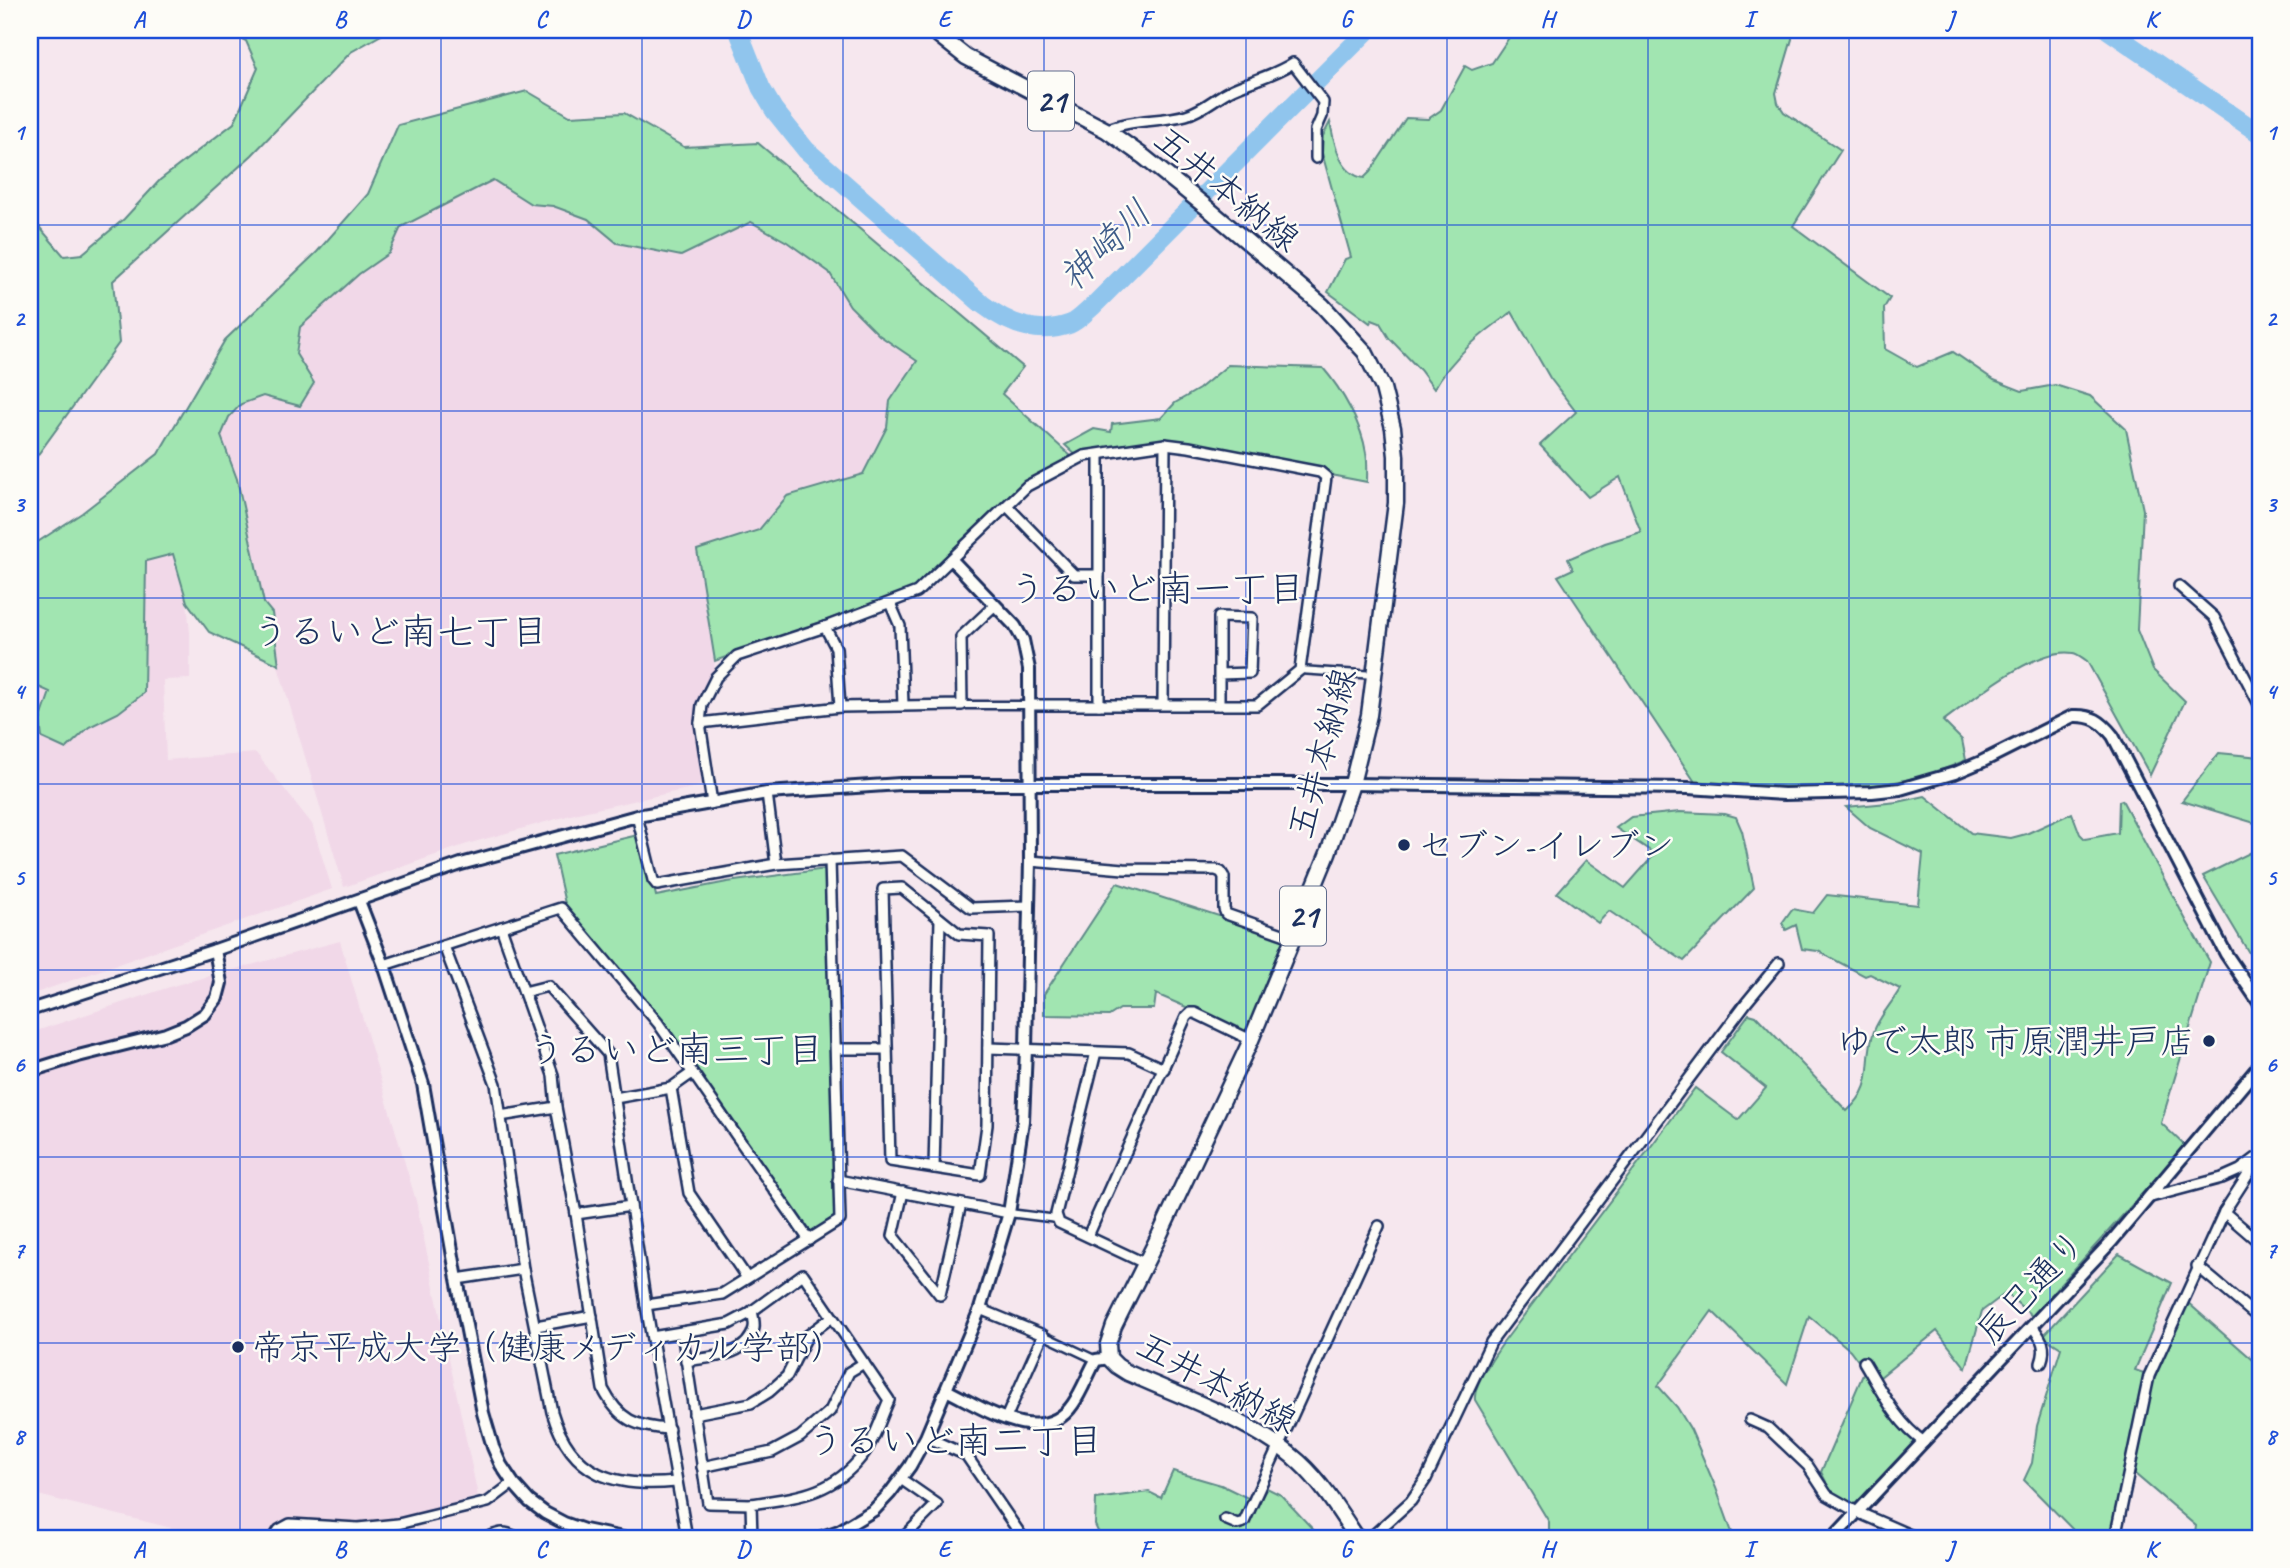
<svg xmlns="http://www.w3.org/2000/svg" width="2290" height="1568" viewBox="0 0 2290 1568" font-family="Caveat,'Klee One',sans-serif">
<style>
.built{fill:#f1d8e8}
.green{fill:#a1e5b1;stroke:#5e8a88;stroke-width:2}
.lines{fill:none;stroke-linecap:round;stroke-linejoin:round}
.river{stroke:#90c5ed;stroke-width:19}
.pedestrian-casing{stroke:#1b2f5e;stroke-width:11}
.minor-casing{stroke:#1b2f5e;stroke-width:14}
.tertiary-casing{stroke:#1b2f5e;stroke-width:16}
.primary-casing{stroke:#1b2f5e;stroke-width:19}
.pedestrian{stroke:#fdfcf7;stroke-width:6}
.minor{stroke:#fdfcf7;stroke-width:9}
.tertiary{stroke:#fdfcf7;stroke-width:10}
.primary{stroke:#fdfcf7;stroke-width:14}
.grid{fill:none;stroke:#1d4ed8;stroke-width:2;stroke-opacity:0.55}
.poi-dot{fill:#1b2f5e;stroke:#fdfcf7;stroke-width:2.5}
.labels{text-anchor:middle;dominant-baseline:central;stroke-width:5;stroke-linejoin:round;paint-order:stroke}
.shield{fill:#fdfcf7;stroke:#5f6c8c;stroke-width:2}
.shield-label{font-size:33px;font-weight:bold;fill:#1b2f5e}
.street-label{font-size:35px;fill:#1b2f5e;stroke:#fdfcf7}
.poi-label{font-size:35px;fill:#1b2f5e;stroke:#fdfcf7;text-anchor:start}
.water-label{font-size:37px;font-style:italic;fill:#3e5c89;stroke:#fdfcf7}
.neighbourhood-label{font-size:37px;fill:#1b2f5e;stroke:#fdfcf7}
.neatline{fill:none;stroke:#1d4ed8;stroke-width:2.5}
.grid-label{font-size:23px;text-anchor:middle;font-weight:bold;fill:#1d4ed8}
</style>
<rect width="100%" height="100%" fill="#f6e7ee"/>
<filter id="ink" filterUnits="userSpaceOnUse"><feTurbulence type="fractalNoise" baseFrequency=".0143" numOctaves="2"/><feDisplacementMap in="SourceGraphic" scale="14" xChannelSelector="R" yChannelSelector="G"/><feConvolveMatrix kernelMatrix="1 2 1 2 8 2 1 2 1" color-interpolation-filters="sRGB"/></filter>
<g filter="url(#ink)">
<g class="built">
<polygon points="494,180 531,204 553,206 588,219 617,243 681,256 751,222 787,242 829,272 850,306 879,335 917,362 890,401 887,427 863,474 787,496 759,530 697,550 715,661 701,786 578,813 467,844 344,887 278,666 272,613 264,603 237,479 221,436 229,417 241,404 314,383 296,354 300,327 359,274 389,253 401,227"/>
<polygon points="173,553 187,602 190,633 190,679 163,680 166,760 256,753 312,824 332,889 30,995 30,691 39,687 51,692 40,721 66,749 89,727 118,713 143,693 146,561"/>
<polygon points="340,941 416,1201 478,1496 388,1523 281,1520 263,1538 212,1538 30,1493 30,1033 176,985"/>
</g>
<g class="green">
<polygon points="224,30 390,30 351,52 252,155 113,281 119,343 34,460 30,463 30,216 64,256 82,254 124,219 160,180 234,123 258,68 246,41"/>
<path d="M1514,30h278v9l-16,54 2,10 6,9 57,38 -48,76 97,72 -6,10 1,41 32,18 36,-15 41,28 28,11 33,-6 35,11 36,33 17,81 -6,120 16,40 32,31 -35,74 -63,-114c-5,-3 -8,-7 -14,-8 -37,-7 -101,47 -130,68l19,19 4,20c-85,40 -176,26 -267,28l-141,-212 15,-7 -5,-10 37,-16 36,-11 -21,-55 -32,20 -48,-52 36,-33 -26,-34 -38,-66c-30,21 -60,45 -78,77l-14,-19 -31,-32 -9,-15 -8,-3 -2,3 -42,-31 17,-33 6,-2 -29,-104 1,-17 7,-14c4,20 9,52 34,56l6,-6 36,-54 22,1 13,-9 24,-44 7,4 20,-7z"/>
<polygon points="527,91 570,116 624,113 684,147 758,143 1023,367 1002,394 1072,457 1027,482 1005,499 912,589 715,661 697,550 759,530 787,496 863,474 887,427 890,401 917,361 879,335 850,306 829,272 787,242 751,222 681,256 617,243 588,219 553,206 531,204 493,180 401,227 389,253 359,274 300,327 296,354 314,383 300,406 263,396 241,404 229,417 221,436 237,479 264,603 272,613 279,665 209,632 187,602 173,554 146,561 144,693 118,713 89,727 66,749 42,738 40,721 50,692 39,687 30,691 30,547 82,513 158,454 225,340 317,252 368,194 398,125"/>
<path d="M1228,365l95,3c19,22 39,57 43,85 2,9 1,20 1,29l-193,-37 -93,15 -16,-15 29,-16 17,3 1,-8 49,-6 14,-15 24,-14z"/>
<polygon points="2219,753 2260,757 2260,960 2255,963 2203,876 2260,848 2258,824 2182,801"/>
<path d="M1925,796l46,37 40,5 15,-4 46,-21 8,21 5,5 33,-6 1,-32 3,-1 65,122 23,40 -49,161 24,23 -153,170 -26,-23 -24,18 -16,57 -29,-37 -63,51 35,54 8,7 -64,68 -24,-18 -4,-6 1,-5 -5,-10 44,-102 -15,-20 -41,-34 -22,68 -75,-73 -54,75 19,21 14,23 25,58 18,50h-192l7,-6v-10l-74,-122c-2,-16 19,-43 28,-57l192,-255 43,32 28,-32 -45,-36 28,-38 7,2 91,95c30,-26 16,-48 27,-80 5,-14 18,-28 26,-42l-30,-15 -5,2 -47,-25 -16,-2 -6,-24 -10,5 -4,-7 10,-14 21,4 14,-18 91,10 5,-51 -53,-26 -24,-21 52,-5z"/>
<polygon points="1680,812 1725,814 1736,817 1742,831 1754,888 1684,961 1609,911 1598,923 1557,893 1586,860 1625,888 1655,854 1616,828 1631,817"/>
<polygon points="642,834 656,896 727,882 826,869 830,873 841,1220 814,1236 661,1020 566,908 554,855"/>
<polygon points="1117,883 1287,938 1250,1030 1244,1032 1156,994 1154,1009 1120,1009 1109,1016 1044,1015 1044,994"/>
<polygon points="2119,1254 2172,1283 2135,1370 2155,1377 2187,1302 2260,1366 2260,1538 2194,1538 2196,1526 2129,1469 2116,1538 2078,1538 2079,1536 2024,1480 2032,1463 2037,1426 2061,1348 2047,1339 2044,1335"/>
<polygon points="1173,1471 1221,1485 1258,1503 1267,1488 1281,1495 1321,1538 1101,1538 1095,1525 1096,1499 1149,1492 1161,1498"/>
</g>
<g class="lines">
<g class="river">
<path d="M738,30l23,58 13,22 32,40 176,154c26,20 56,32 88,20 8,-3 16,-12 22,-17l276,-277"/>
<polyline points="2108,30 2260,134"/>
</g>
<g class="pedestrian-casing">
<g id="pedestrian">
<polyline points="1300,670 1375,675"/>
<polyline points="962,705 1029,705"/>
<polyline points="1009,1213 1057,1219"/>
<polyline points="1043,1335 1096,1360"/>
</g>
</g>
<g class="minor-casing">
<g id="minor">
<path d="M1106,130c24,-11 54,-8 80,-15 18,-5 31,-19 47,-26 20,-9 42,-14 60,-26l30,39 -1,14 -6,14v28"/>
<polyline points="1099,455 1099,705"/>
<polyline points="1007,506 1074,575 1099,575"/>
<polyline points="2179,586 2214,617 2260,706"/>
<polyline points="890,603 900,626 903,705"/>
<polyline points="825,627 836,648 840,707"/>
<polyline points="1163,704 1165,444"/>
<polyline points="1219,705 1219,617 1252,618 1250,673 1219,674"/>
<polyline points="700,723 840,707 962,705 961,637 995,605"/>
<polyline points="767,793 776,864"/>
<polyline points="712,803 700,723 702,705 716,677 737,656 825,627 917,592 1027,486 1084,456 1165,444 1189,447 1320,472 1326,477 1300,670 1257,705 1031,705"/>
<polyline points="637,816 653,880 657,885 776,864 902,856 971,908 1028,906"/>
<polyline points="1030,861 1124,869 1216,870 1221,872 1224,877 1224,909 1226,914 1294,938"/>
<polygon points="902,888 959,934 989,936 987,1125 980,1175 890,1161 883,889"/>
<path d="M501,927l52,148 3,32 20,107 27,175c16,31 33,38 66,40"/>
<path d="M444,946l52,138 27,185 29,143c19,65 64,76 124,70"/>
<polyline points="384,965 561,908 658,1023 809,1240"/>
<polyline points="524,992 548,986 608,1054 646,1305 687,1538"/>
<polyline points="988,1048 1129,1053 1164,1069"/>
<polyline points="836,1049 887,1049"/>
<polyline points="1096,1052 1056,1214 1059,1223 1144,1263"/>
<polyline points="671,1088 689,1193 747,1278"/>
<polyline points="615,1098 671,1088 692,1073"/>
<polyline points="500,1116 556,1107"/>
<polyline points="934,1168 940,919"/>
<polyline points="838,1180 1009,1213"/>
<polyline points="903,1192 893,1236 940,1295 961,1204"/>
<polyline points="2151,1197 2222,1178 2240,1170 2256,1158"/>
<polyline points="2224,1212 2260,1243"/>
<polyline points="576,1214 631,1206"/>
<polyline points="1088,1236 1186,1017 1190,1013 1195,1013 1251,1040"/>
<polyline points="2197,1266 2260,1319"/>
<polyline points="457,1279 523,1269"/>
<polyline points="646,1305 722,1294 840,1220 830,860"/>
<polyline points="980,1309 1043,1335 1006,1418"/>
<polyline points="536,1326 592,1316"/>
<path d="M2032,1326c10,13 15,21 9,37"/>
<polyline points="682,1332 708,1503 751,1504"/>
<path d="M652,1337l77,-13 19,-10 55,-40 86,126c-8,17 -14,40 -26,55 -31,40 -66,42 -112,49l1,34"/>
<path d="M686,1361c24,-4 62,-4 68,-33 1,-5 -1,-12 -2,-17"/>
<path d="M1864,1362c17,28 32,61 60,80"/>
<polyline points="694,1414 751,1403 769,1392 787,1376 807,1336 832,1317"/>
<polyline points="1750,1420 1768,1428 1808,1466 1827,1495 1857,1512 1917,1538"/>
<polyline points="926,1437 966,1455 1023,1538"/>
<polyline points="702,1467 772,1452 800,1437 830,1411 849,1372 864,1363"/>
<polyline points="901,1479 937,1504 903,1538"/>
<polyline points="1225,1519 1237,1524 1244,1522 1379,1226"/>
<polyline points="274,1538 279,1530 290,1524 358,1528 398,1524 488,1502 513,1483"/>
<path d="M486,1538c13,-5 18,-8 31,0"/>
<polyline points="1370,1538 1411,1501 1426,1479 1491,1342 1746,1003 1779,963"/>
<polyline points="2115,1538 2149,1376 2224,1212 2260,1156"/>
</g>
</g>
<g class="tertiary-casing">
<g id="tertiary">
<polyline points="359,901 384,965 423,1084 457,1279 483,1413 493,1447 501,1465 513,1483 529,1501 545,1513 564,1523 584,1530 623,1538"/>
<path d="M30,1010l185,-60 246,-86 176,-48 130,-23 133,-9h452l336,4 96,6 88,-2 28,-3 55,-16 26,-11 92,-46c19,-1 28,5 40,20l113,218 34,50"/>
<polyline points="30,1071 78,1056 166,1034 186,1026 205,1014 217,998 221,983 215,950"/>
<path d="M946,1390c36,17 96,60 127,14 9,-13 15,-30 23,-44l13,-2"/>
<polyline points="819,1538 839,1531 874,1510 890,1493 910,1466 926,1437 980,1309 1009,1213 1023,1121 1026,1049 1030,861 1029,669 1023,640 1015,626 952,560"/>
<polyline points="1833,1538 2112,1241 2260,1065"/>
</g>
</g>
<g class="primary-casing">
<path id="primary" d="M932,30l34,27 140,73 38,27 61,49 117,99 43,47 18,36 10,40 3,28v47l-27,212 -17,69 -24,69 -77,187 -91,194 -46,92 -6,18 1,14 8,8 11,7c54,24 128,49 171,89 23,21 41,50 58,76"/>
</g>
<use href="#pedestrian" class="pedestrian"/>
<use href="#minor" class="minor"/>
<use href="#tertiary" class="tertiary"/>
<use href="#primary" class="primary"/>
</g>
</g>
<path class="grid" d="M240,30v1508M441,30v1508M642,30v1508M843,30v1508M1044,30v1508M1246,30v1508M1447,30v1508M1648,30v1508M1849,30v1508M2050,30v1508M30,225h2230M30,411h2230M30,598h2230M30,784h2230M30,970h2230M30,1157h2230M30,1343h2230"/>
<g class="poi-dot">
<circle cx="1404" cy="845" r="7"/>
<circle cx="2209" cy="1041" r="7"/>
<circle cx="238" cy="1347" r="7"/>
</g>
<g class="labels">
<g class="shield">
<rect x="1028" y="71.5" width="46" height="59" rx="5"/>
<rect x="1280" y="886.5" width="46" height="59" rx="5"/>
</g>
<g class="shield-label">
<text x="1051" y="101">21</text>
<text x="1303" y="916">21</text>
</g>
<g class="street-label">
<text transform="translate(1227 189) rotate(39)">五井本納線</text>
<text transform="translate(1322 753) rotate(-75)">五井本納線</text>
<text transform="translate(2031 1287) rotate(-47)">辰巳通り</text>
<text transform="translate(1217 1383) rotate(28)">五井本納線</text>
</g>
<g class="poi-label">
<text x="1418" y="845">セブン-イレブン</text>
<text x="2195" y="1041" text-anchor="end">ゆで太郎 市原潤井戸店</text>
<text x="252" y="1347">帝京平成大学（健康メディカル学部）</text>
</g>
<g class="water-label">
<text transform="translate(1105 245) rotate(-44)">神崎川</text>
</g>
<g class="neighbourhood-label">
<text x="1157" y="588">うるいど南一丁目</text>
<text x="400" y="631">うるいど南七丁目</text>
<text x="676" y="1049">うるいど南三丁目</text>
<text x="955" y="1440">うるいど南二丁目</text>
</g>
</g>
<rect width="2290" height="1568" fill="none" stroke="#fdfcf7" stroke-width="77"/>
<rect x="38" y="38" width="2214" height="1492" class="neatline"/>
<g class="grid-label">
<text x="139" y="27">A</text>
<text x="340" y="27">B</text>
<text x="541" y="27">C</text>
<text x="743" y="27">D</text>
<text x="944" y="27">E</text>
<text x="1145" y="27">F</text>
<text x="1346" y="27">G</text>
<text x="1547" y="27">H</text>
<text x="1749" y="27">I</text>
<text x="1950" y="27">J</text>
<text x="2151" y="27">K</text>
<text x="19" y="140">1</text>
<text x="2271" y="140">1</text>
<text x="19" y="326">2</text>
<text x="2271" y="326">2</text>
<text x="19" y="512">3</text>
<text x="2271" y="512">3</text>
<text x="19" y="699">4</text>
<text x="2271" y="699">4</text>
<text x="19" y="885">5</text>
<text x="2271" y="885">5</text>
<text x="19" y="1072">6</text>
<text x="2271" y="1072">6</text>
<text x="19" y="1258">7</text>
<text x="2271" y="1258">7</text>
<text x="19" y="1444">8</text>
<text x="2271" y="1444">8</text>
<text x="139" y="1557">A</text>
<text x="340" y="1557">B</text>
<text x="541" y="1557">C</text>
<text x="743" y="1557">D</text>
<text x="944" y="1557">E</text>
<text x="1145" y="1557">F</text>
<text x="1346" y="1557">G</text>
<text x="1547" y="1557">H</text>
<text x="1749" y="1557">I</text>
<text x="1950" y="1557">J</text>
<text x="2151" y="1557">K</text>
</g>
</svg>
